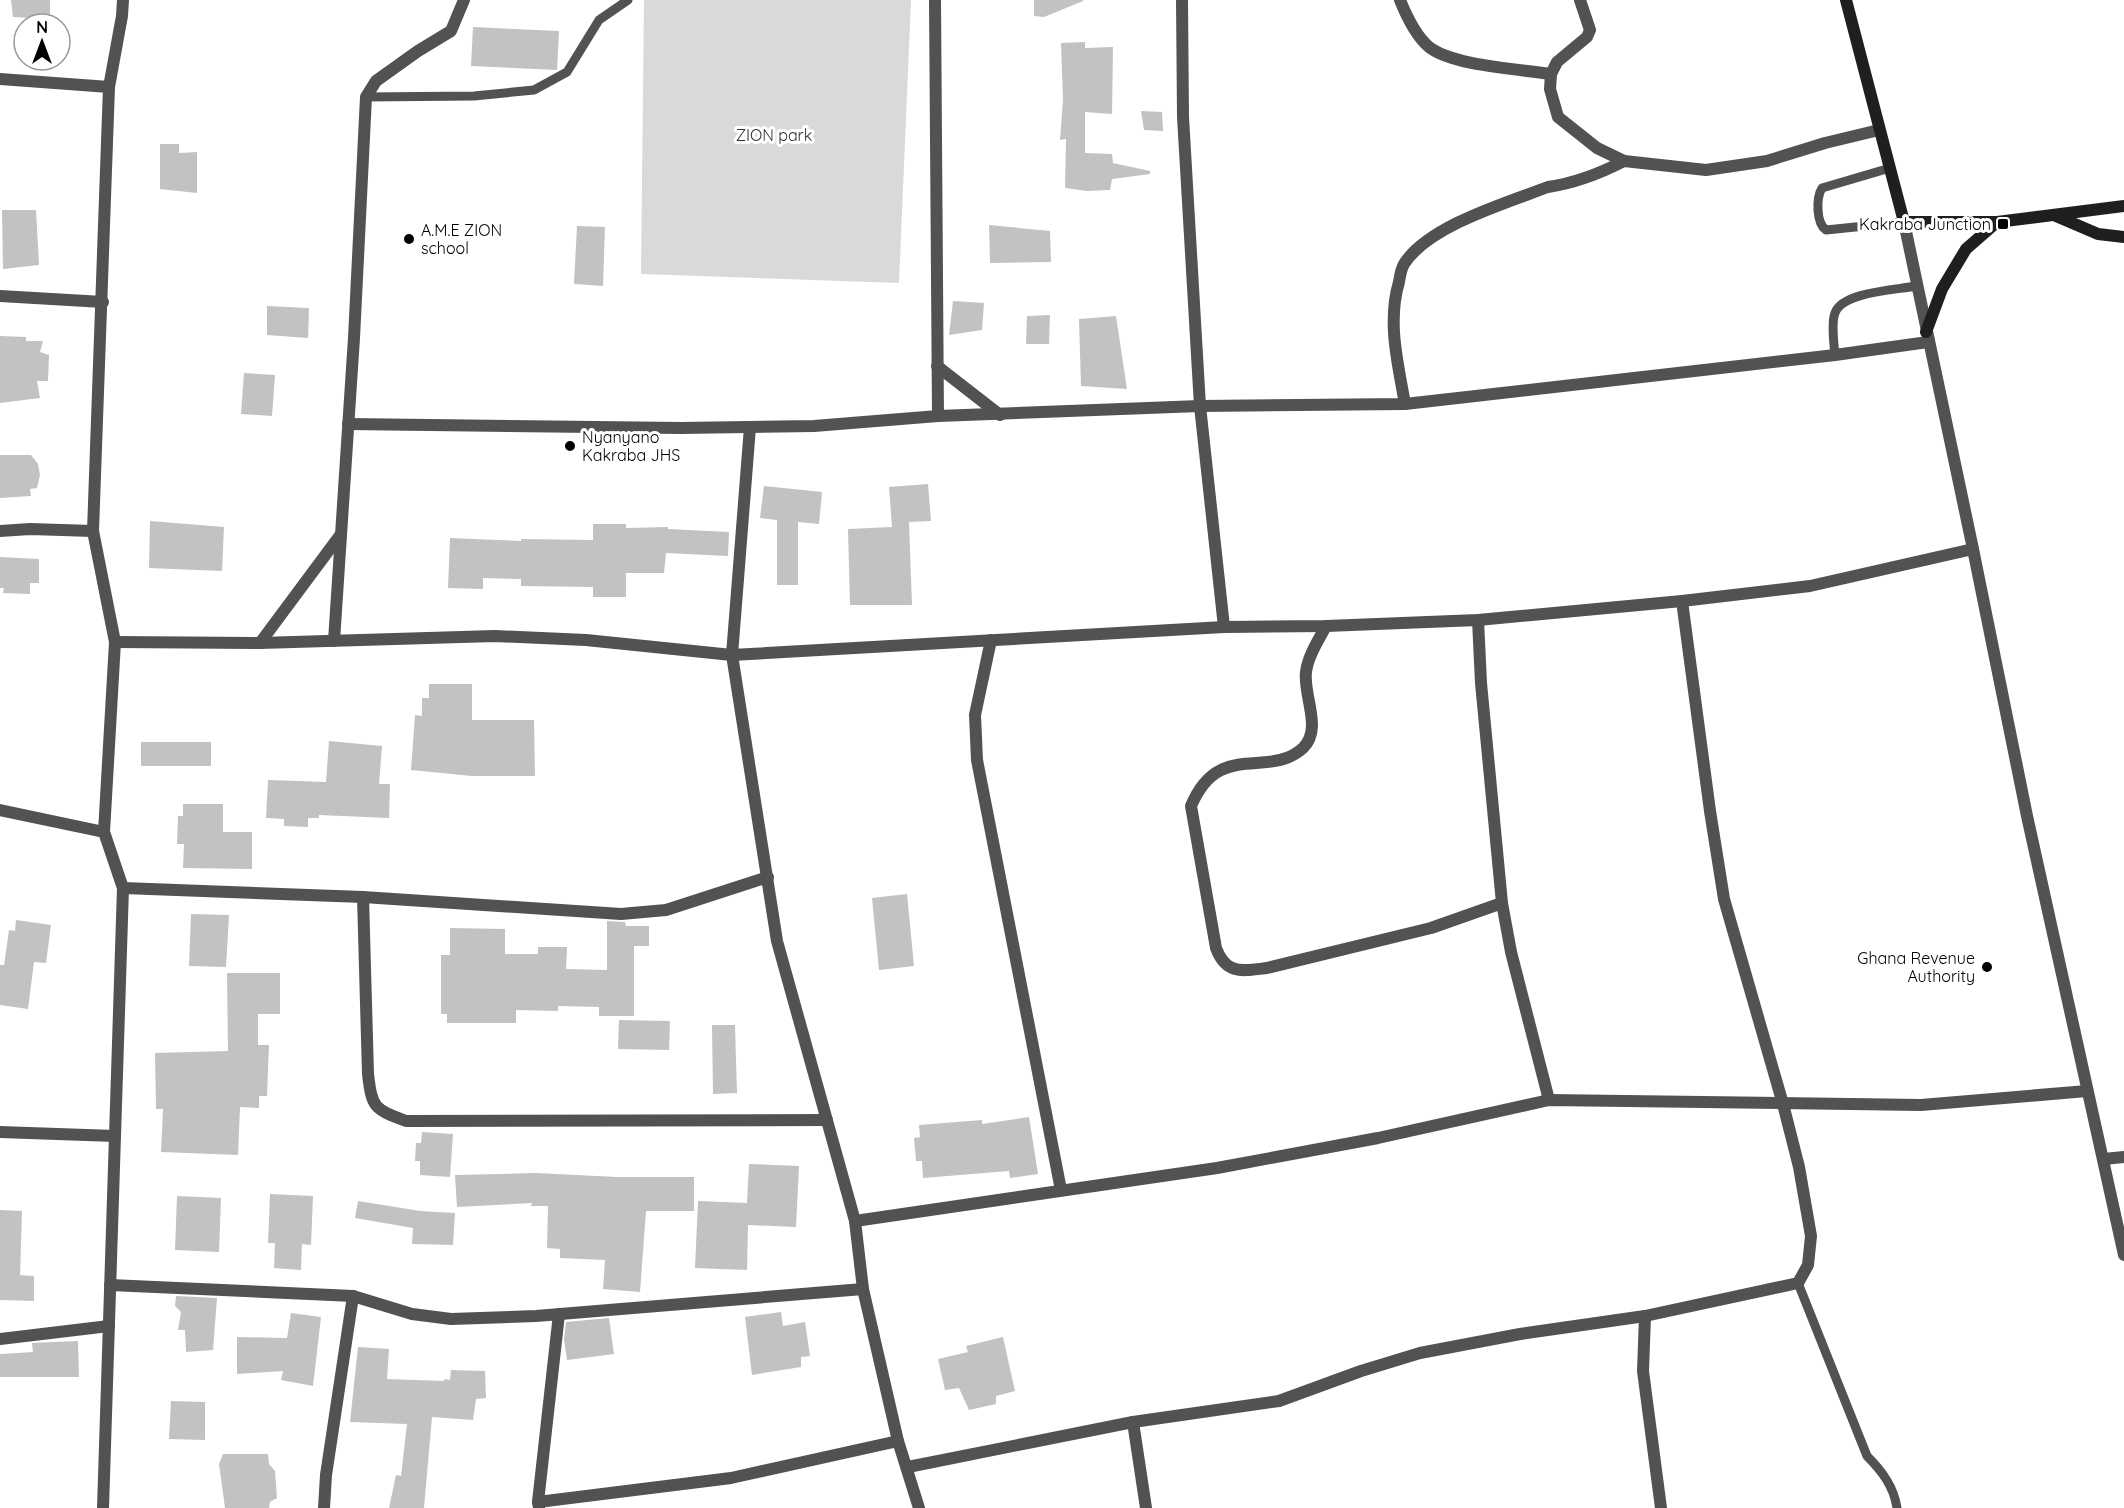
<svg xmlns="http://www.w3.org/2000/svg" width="2124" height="1508" viewBox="0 0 2124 1508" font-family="Quicksand,sans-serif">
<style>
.green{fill:#d9d9d9}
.building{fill:#c2c2c2}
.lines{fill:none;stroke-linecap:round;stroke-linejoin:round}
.lane{stroke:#525252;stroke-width:9}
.street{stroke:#525252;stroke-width:12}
.secondary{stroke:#1f1f1f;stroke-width:12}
.poi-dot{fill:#000;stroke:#fff;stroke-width:2}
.labels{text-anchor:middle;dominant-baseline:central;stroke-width:6;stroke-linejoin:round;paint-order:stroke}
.park-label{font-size:16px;fill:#303030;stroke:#fff}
.poi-label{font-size:16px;fill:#000;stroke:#fff;text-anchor:end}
</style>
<rect width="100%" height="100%" fill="#fff"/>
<polygon class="green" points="644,0 911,0 899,283 641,274"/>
<g class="building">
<polygon points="11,0 50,0 50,19 13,17"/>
<polygon points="1034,0 1083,0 1083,1 1044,17 1034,16"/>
<polygon points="473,27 559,31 557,70 471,66"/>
<polygon points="1085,42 1085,48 1113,47 1112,114 1085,112 1085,153 1112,154 1113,163 1150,171 1150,174 1112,179 1110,190 1087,191 1065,188 1066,139 1060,140 1063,100 1061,43"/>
<polygon points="1141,111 1162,112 1163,131 1144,130"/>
<polygon points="160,144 179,144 179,153 197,152 197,193 160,189"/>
<polygon points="2,210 36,210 39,265 3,269"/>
<polygon points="989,225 1050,231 1051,262 990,263"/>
<polygon points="577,226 605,227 603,286 574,284"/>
<polygon points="953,301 984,303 982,330 949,335"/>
<polygon points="267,306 309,308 308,338 267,335"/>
<polygon points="1050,315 1049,344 1026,344 1027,316"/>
<polygon points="1116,316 1127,389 1081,386 1079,319"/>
<polygon points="0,336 26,337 26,341 43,341 40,352 49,355 48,381 37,381 40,398 0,403"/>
<polygon points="244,373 275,375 272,416 241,414"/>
<polygon points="0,455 31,455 38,464 40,475 37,488 30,489 31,496 0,498"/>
<polygon points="928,484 931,521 909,522 912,605 850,605 848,529 892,527 889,487"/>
<polygon points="764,486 822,492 819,524 798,522 798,585 777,585 777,520 760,518"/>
<polygon points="150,521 224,527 222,571 149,568"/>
<polygon points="593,524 626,524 626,528 668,527 668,529 729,532 728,556 666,553 664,573 626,573 626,597 593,597 593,587 521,586 521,579 483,578 483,589 448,588 450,538 521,541 521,539 593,540"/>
<polygon points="0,557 39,559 39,583 30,583 30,594 3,593 4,588 0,588"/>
<polygon points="429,684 472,684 472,720 534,720 535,776 472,776 411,770 415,715 422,716 422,698 429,698"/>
<polygon points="329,741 382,746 379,784 390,784 389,818 319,815 319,818 308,818 308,827 284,826 284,819 266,818 268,780 326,782"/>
<rect x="141" y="742" width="70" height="24"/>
<polygon points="183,804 223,804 223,832 252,832 252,869 183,868 184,844 177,844 178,816 183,816"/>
<polygon points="907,894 914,966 879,970 872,898"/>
<polygon points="191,914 229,915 226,967 189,966"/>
<polygon points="16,920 51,925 46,963 34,962 28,1009 0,1005 0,965 4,965 9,930 15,931"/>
<polygon points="607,921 625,922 626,926 649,926 649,946 634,946 634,1016 599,1016 599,1007 558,1006 558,1011 516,1010 516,1023 447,1023 447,1014 441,1014 441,955 450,955 450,928 505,929 505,954 538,954 538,947 567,947 566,969 607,970"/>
<polygon points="227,973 280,973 280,1014 258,1014 258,1045 269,1045 267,1096 259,1096 259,1108 240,1107 238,1155 161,1152 163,1109 156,1109 155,1053 228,1051"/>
<polygon points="619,1020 670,1021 669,1050 618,1049"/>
<polygon points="712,1025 735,1025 737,1093 713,1094"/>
<polygon points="1029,1117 1038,1174 1010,1178 1009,1171 923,1178 922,1161 916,1161 914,1138 920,1137 919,1125 982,1120 982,1124"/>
<polygon points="422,1132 453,1134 450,1177 420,1175 420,1161 415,1161 416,1143 421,1143"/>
<polygon points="749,1164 799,1166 796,1227 748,1225 747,1270 695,1268 698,1201 747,1203"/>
<polygon points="536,1173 617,1177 694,1177 694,1211 646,1211 640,1292 603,1289 605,1260 560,1258 560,1249 547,1248 548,1206 531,1206 532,1203 457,1207 455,1175"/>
<polygon points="270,1194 313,1196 311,1245 302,1244 301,1270 274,1268 275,1243 268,1243"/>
<polygon points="177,1196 221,1198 219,1252 175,1250"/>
<polygon points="358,1201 420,1211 455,1213 453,1245 412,1244 413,1228 355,1218"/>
<polygon points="0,1210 22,1211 20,1275 34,1276 34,1301 0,1300"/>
<polygon points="176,1296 217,1298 213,1350 186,1352 185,1330 178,1330 181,1312 175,1306"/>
<polygon points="781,1312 783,1326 805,1322 810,1356 801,1357 801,1367 752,1375 745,1317"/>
<polygon points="291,1313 321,1317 313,1386 281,1380 283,1371 237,1374 237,1337 287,1338"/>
<polygon points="609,1318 614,1354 567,1360 564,1340 566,1322"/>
<polygon points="1003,1337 1015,1391 996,1396 996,1404 969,1410 959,1388 945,1390 938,1359 968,1352 966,1346"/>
<polygon points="78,1341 79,1377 0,1377 0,1354 33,1352 32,1343"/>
<polygon points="358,1347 389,1349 387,1379 444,1381 444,1379 450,1380 451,1370 485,1371 486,1398 476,1399 473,1420 432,1417 424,1508 389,1508 396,1475 401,1476 407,1424 350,1422"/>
<polygon points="171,1401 205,1402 205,1440 169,1439"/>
<polygon points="223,1454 268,1454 269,1464 275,1471 277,1498 270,1502 269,1508 225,1508 219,1464"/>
</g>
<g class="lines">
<g class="lane">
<polyline points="366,97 474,96 534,90 567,72 599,20 628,0"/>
<path d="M1890,168l-68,20c-6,10 -6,35 4,42l78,-8"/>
<path d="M1835,355c-1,-10 -4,-32 0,-42 7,-21 61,-23 81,-27"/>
<path d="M1798,1283l69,173c15,15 27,31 30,52"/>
</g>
<g class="street">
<polyline points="935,0 938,416"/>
<polyline points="1182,0 1183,117 1200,406 1224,627"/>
<path d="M1400,0c6,15 16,36 29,47 24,19 91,22 122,27"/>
<polyline points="1580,0 1590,30 1587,37 1557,62 1551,74 1550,89 1558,117 1597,148 1624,161 1706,170 1767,161 1825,143 1879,130"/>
<polyline points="0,79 109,87"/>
<polyline points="1904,222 1973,549 2027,816 2124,1255"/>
<polyline points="0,296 103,302"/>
<polyline points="937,366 1000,415"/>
<path d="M1405,404c-7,-40 -18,-82 -6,-122 1,-6 2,-13 5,-18 24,-38 102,-61 144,-77 27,-4 51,-13 76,-26"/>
<polyline points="348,424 681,428 814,426 938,416 1200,406 1405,404 1835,355 1928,342"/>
<polyline points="750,427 732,655 777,941 855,1221 863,1289 898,1441 919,1508"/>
<polyline points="0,531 30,529 93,531"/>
<polyline points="1478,620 1481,683 1502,903 1511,952 1549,1100"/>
<path d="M1326,626c-8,15 -18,30 -20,46 -3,24 17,57 -3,76 -35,32 -84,-9 -112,58l25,142c10,27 26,23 51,20l164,-40 71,-25"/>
<polyline points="991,640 975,715 977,760 1061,1190"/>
<polyline points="334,641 354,338 366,97 376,81 418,51 451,31 464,0"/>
<polyline points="115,642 260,643 495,636 586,640 732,655 1224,627 1326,626 1478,620 1682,601 1810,586 1973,549"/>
<polyline points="260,643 341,534"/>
<polyline points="0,810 104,832"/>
<polyline points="123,888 363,897 621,914 666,910 768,877"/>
<path d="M363,897l5,177c4,34 6,35 38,47l421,-1"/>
<polyline points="0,1132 115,1136"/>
<polyline points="2104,1159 2124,1157"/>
<polyline points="855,1221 1217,1168 1378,1138 1549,1100 1921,1105 2087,1091"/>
<polyline points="110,1285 353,1296 412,1314 451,1319 536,1316 863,1289"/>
<polyline points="1645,1316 1643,1371 1661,1508"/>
<polyline points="0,1339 109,1326"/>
<polyline points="1133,1422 1146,1508"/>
<polyline points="908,1467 1133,1422 1279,1401 1361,1371 1420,1353 1520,1334 1645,1316 1798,1283 1808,1265 1811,1236 1799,1167 1783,1104 1724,899 1710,811 1682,601"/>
<polyline points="538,1502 559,1314"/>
<polyline points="103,1508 123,888 104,832 115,642 93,531 109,87 122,16 123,0"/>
<polyline points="324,1508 326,1475 353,1296"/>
<polyline points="539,1508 538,1502 731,1478 898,1441"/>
</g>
<g class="secondary">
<polyline points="1846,0 1904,222 1997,222 2124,206"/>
<polyline points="2056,216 2098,234 2124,237"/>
<polyline points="1926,332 1942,289 1966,249 1997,222"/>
</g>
</g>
<g class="poi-dot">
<rect x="1997" y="218" width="12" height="12" rx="3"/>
<circle cx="409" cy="239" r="6"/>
<circle cx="570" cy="446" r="6"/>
<circle cx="1987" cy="967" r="6"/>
</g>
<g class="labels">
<g class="park-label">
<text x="774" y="135">ZION park</text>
</g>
<g class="poi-label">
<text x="1991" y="224">Kakraba Junction</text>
<text x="421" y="230" text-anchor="start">A.M.E ZION<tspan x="421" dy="18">school</tspan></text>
<text x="582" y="437" text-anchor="start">Nyanyano<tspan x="582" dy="18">Kakraba JHS</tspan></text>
<text x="1975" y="958">Ghana Revenue<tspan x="1975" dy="18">Authority</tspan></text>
</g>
</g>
<g transform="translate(42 42)"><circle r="28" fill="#ffffff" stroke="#999999" stroke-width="1.5"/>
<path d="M0-4.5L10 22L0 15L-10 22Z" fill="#000000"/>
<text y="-9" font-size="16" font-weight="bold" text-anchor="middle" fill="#000000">N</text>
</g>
</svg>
